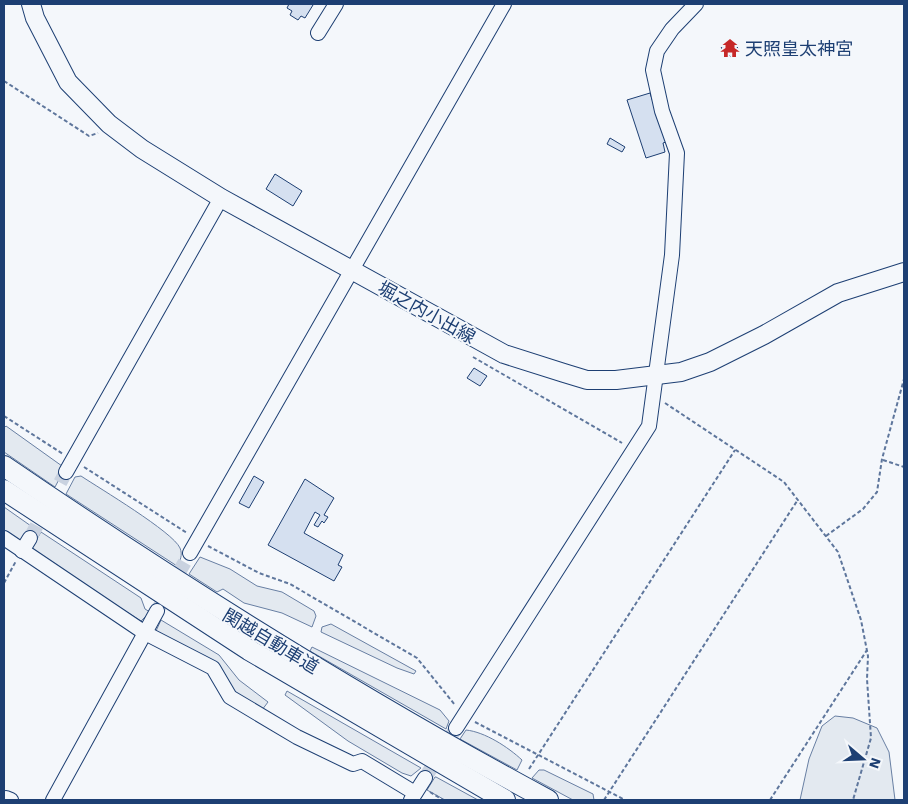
<svg xmlns="http://www.w3.org/2000/svg" width="908" height="804" viewBox="0 0 908 804" font-family="'Work Sans','Noto Sans JP',sans-serif">
<style>
.green{fill:#e3e9f0;stroke:#687fa3}
.building{fill:#d5e0f0;stroke:#1d3f73}
.lines{fill:none;stroke-linecap:round;stroke-linejoin:round}
.minor-tunnel{stroke:#c9d2e0;stroke-width:14;stroke-dasharray:14 7;stroke-linecap:butt}
.minor-casing{stroke:#1d3f73;stroke-width:16}
.major-casing{stroke:#1d3f73;stroke-width:20}
.highway-casing{stroke:#1d3f73;stroke-width:22}
.path{stroke:#5e769c;stroke-width:2;stroke-dasharray:4 2.5;stroke-linecap:butt}
.minor{stroke:#f4f7fb;stroke-width:14}
.major{stroke:#f4f7fb;stroke-width:18}
.highway{stroke:#f4f7fb;stroke-width:20}
.labels{text-anchor:middle;dominant-baseline:central;stroke-width:4;stroke-linejoin:round;paint-order:stroke}
.poi-label{font-size:18px;fill:#1d3f73;stroke:#f4f7fb;text-anchor:start}
.street-label{font-size:18px;fill:#1d3f73;stroke:#f4f7fb}
</style>
<rect width="100%" height="100%" fill="#f4f7fb"/>
<g class="green">
<polygon points="6,426 62,466 63,472 55,487 4,452 4,428"/>
<path d="M81,476c18,12 92,56 99,72 3,7 0,13 -3,18l-111,-72 9,-17z"/>
<polygon points="4,507 31,526 23,540 19,543 4,532"/>
<polygon points="41,532 141,598 145,609 150,612 141,621 30,551"/>
<polygon points="200,557 230,569 257,586 282,592 314,611 316,616 312,627 282,613 244,603 223,589 217,592 189,574"/>
<polygon points="161,620 219,655 239,680 268,702 262,710 239,699 214,668 156,631"/>
<polygon points="331,624 416,671 414,674 397,668 321,632 322,627"/>
<polygon points="312,647 440,710 449,721 446,729 310,651"/>
<polygon points="287,691 421,768 411,776 402,773 348,741 285,695"/>
<polygon points="835,716 853,718 877,728 889,752 895,800 800,800 809,759 822,726"/>
<path d="M466,730c19,2 42,17 56,30l-5,10 -57,-31z"/>
<polygon points="539,770 544,770 593,794 594,800 573,800 532,778"/>
<polygon points="435,777 436,777 478,800 445,800 427,790"/>
</g>
<g class="building">
<polygon points="289,4 311,4 313,5 305,18 301,16 298,20 290,15 292,11 287,8"/>
<polygon points="728,39 738,48 731,57 721,48"/>
<polygon points="650,93 666,142 663,143 665,152 646,158 627,100"/>
<polygon points="610,138 625,147 622,152 607,144"/>
<polygon points="275,174 302,191 293,206 266,189"/>
<polygon points="474,368 487,376 480,386 467,378"/>
<polygon points="254,476 264,482 249,508 239,503"/>
<polygon points="305,479 334,498 324,515 328,517 324,523 322,521 318,527 314,525 320,515 315,512 304,533 343,555 338,565 342,567 334,581 268,545"/>
</g>
<g class="lines">
<g class="minor-tunnel">
<polyline points="30,538 66,472"/>
<polyline points="157,611 190,553"/>
<polyline points="425,778 456,728"/>
</g>
<g class="minor-casing">
<g id="minor">
<polyline points="318,33 336,4"/>
<polyline points="66,472 221,198"/>
<polyline points="4,538 145,633 213,668 230,697 297,737 353,764 362,761 415,793"/>
<polyline points="22,551 30,538"/>
<polyline points="190,553 504,4"/>
<polyline points="456,728 649,426 672,255 677,153 662,111 653,70 657,51 672,29 696,4"/>
<polyline points="5,800 6,798 11,800"/>
<polyline points="53,800 157,611"/>
<polyline points="411,800 425,778"/>
</g>
</g>
<g class="major-casing">
<polyline id="major" points="31,4 35,18 68,82 109,124 142,149 221,198 504,354 564,373 587,380 616,380 681,372 710,362 764,335 838,293 904,272"/>
</g>
<g class="highway-casing">
<g id="highway">
<path d="M4,466c176,120 356,233 544,334"/>
<polyline points="4,490 249,650 505,800"/>
</g>
</g>
<g class="path">
<polyline points="4,81 89,136 98,133"/>
<polyline points="473,357 622,443"/>
<polyline points="665,403 784,482 838,552 861,620 868,656 867,679 871,738 853,800"/>
<polyline points="4,416 63,454"/>
<polyline points="883,460 904,467"/>
<polyline points="84,467 187,533"/>
<polyline points="826,536 863,509 877,492 882,459 904,379"/>
<polyline points="208,546 259,573 290,584 417,658 455,705"/>
<polyline points="4,583 16,561"/>
<polyline points="475,722 625,800"/>
<polyline points="529,769 735,450"/>
<polyline points="430,792 443,800"/>
<polyline points="604,800 797,501"/>
<polyline points="770,800 867,650"/>
</g>
<use href="#minor" class="minor"/>
<use href="#major" class="major"/>
<use href="#highway" class="highway"/>
</g>
<defs>
<g id="temple-bare" transform="scale(1.5)"><path d="M0-6L5-2H3V0L6.5 2.5H4V6H1.5V3h-3V6H-4V2.5H-6.5L-3 0V-2H-5Z" fill="#c62828" stroke="#f4f7fb" stroke-width="2.5" paint-order="stroke"/></g>
</defs>
<g fill-rule="evenodd">
<use href="#temple-bare" x="730" y="48"/>
</g>
<g class="labels">
<g class="poi-label">
<text x="745" y="48">天照皇太神宮</text>
</g>
<g class="street-label">
<text transform="translate(427 312) rotate(29)">堀之内小出線</text>
<text transform="translate(271 641) rotate(31)">関越自動車道</text>
</g>
</g>
<rect width="908" height="804" fill="none" stroke="#1d3f73" stroke-width="10"/>
<g transform="translate(863 759) rotate(109)" stroke="#f4f7fb" stroke-width="4" paint-order="stroke">
<path d="M0-4L9 19L0 12L-9 19Z" fill="#1d3f73"/>
<text y="-8" font-size="14" font-weight="bold" text-anchor="middle" fill="#1d3f73">N</text>
</g>
</svg>
